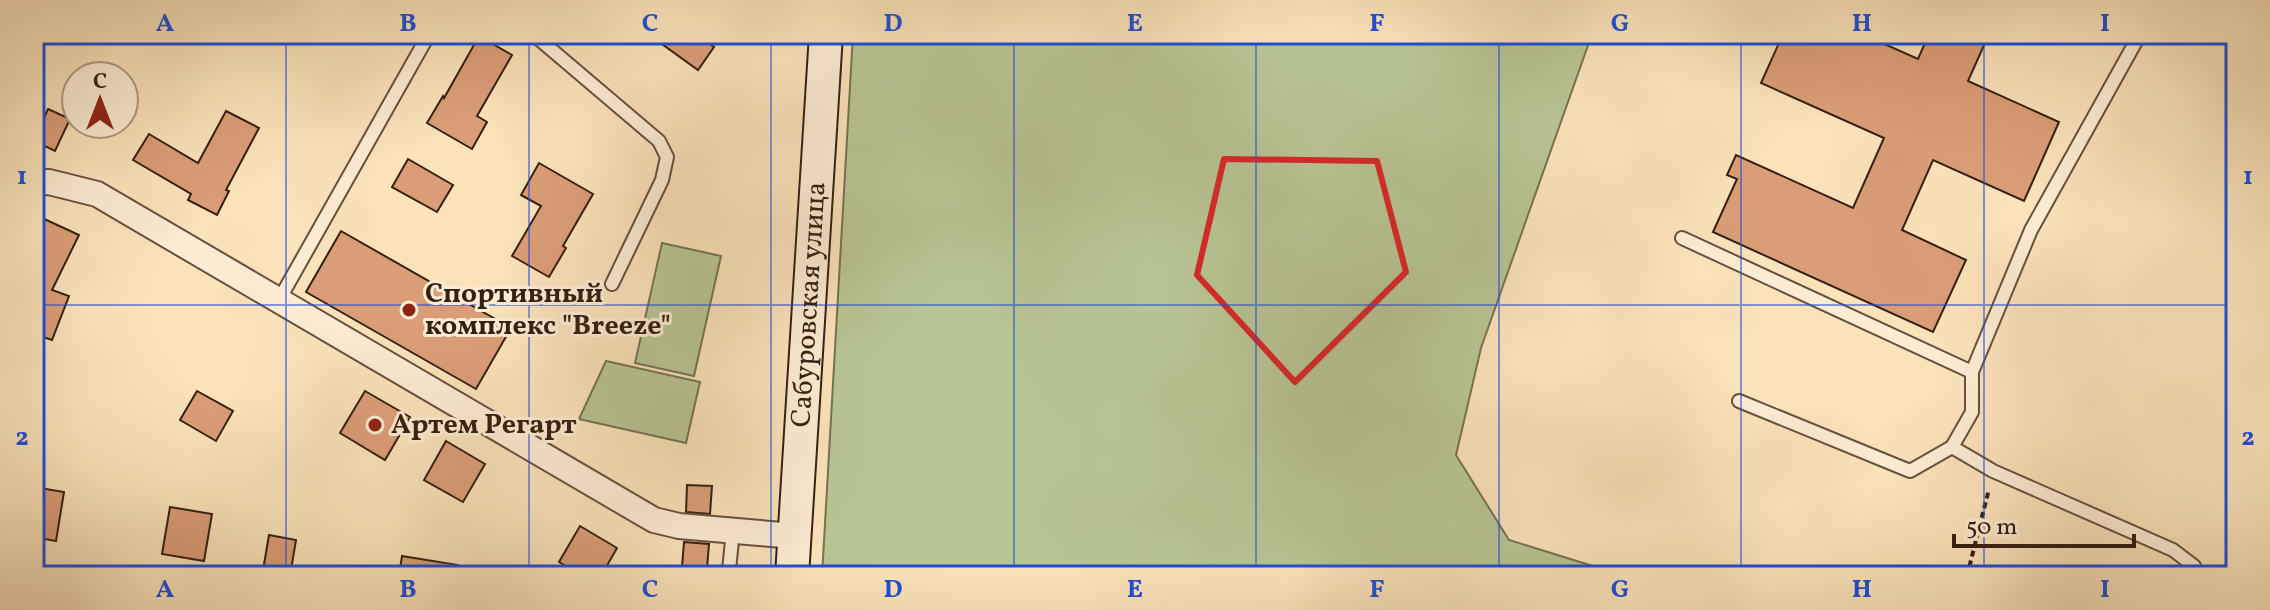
<svg xmlns="http://www.w3.org/2000/svg" width="2270" height="610" viewBox="0 0 2270 610" font-family="Vollkorn,serif">
<style>
.green{fill:#b8c494;stroke:#767254;stroke-width:2}
.building{fill:#da9d77;stroke:#341f13;stroke-width:2}
.lines{fill:none;stroke-linecap:round;stroke-linejoin:round}
.lane-casing{stroke:#66503d;stroke-width:16}
.street-casing{stroke:#66503d;stroke-width:28}
.secondary-casing{stroke:#341f13;stroke-width:36}
.path{stroke:#341f13;stroke-width:4;stroke-dasharray:6 4;stroke-linecap:butt}
.lane{stroke:#fcecd3;stroke-width:12}
.street{stroke:#fcecd3;stroke-width:24}
.secondary{stroke:#fcecd3;stroke-width:32}
.marked{fill:none;stroke:#d62828;stroke-width:6;stroke-linejoin:round}
.grid{fill:none;stroke:#1d4ed8;stroke-width:2;stroke-opacity:0.55}
.poi-dot{fill:#8f2418;stroke:#fcecd3;stroke-width:3}
.labels{text-anchor:middle;dominant-baseline:central;stroke-width:6;stroke-linejoin:round;paint-order:stroke}
.poi-label{font-size:28px;font-weight:bold;fill:#341f13;stroke:#fcecd3;text-anchor:start}
.street-label{font-size:28px;fill:#341f13;stroke:#fcecd3}
.neatline{fill:none;stroke:#1d4ed8;stroke-width:3}
.grid-label{font-size:26px;text-anchor:middle;font-weight:bold;fill:#1d4ed8}
</style>
<rect width="100%" height="100%" fill="#fae2bb"/>
<filter id="stains"><feTurbulence type="fractalNoise" baseFrequency=".0025" numOctaves="4"/><feColorMatrix values="0 0 0 0 .2 0 0 0 0 .09 0 0 0 0 .02 0 0 0 .5 -.17"/></filter>
<radialGradient id="worn" r=".72"><stop offset=".6" stop-color="#630" stop-opacity="0"/><stop offset="1" stop-color="#630" stop-opacity=".3"/></radialGradient>
<g class="green">
<polygon points="853,34 1592,34 1481,348 1456,455 1509,540 1625,576 822,576"/>
<polygon points="662,243 721,256 694,376 635,363"/>
<polygon points="606,361 700,382 686,443 579,419"/>
</g>
<g class="building">
<polygon points="648,34 696,34 714,47 698,70"/>
<polygon points="1783,34 1862,34 1918,59 1929,34 1989,34 1968,81 2059,122 2024,201 1933,160 1902,230 1966,260 1933,332 1713,232 1737,179 1727,175 1736,155 1853,208 1884,138 1761,83"/>
<polygon points="479,36 512,55 477,116 487,122 472,149 427,123 443,96 444,98"/>
<polygon points="48,109 70,119 55,151 34,141"/>
<polygon points="226,111 259,128 226,190 229,191 217,215 188,200 191,194 133,160 149,134 198,163"/>
<polygon points="408,159 453,185 437,212 392,187"/>
<polygon points="539,163 593,194 563,246 566,248 549,277 512,256 541,206 521,195"/>
<polygon points="40,217 79,235 52,290 69,296 52,340 34,334 34,231"/>
<polygon points="341,231 511,328 476,389 306,292"/>
<polygon points="197,391 233,411 216,441 180,420"/>
<polygon points="365,391 410,417 385,460 340,433"/>
<polygon points="446,441 485,464 463,502 424,480"/>
<polygon points="687,485 712,486 710,514 686,512"/>
<polygon points="34,487 64,492 56,541 34,537"/>
<polygon points="170,507 212,514 204,561 162,554"/>
<polygon points="580,526 617,548 601,576 583,576 559,562"/>
<polygon points="269,535 296,540 290,576 262,576"/>
<polygon points="684,542 709,544 707,569 682,567"/>
<polygon points="402,556 458,565 457,576 399,576"/>
</g>
<g class="lines">
<g class="lane-casing">
<g id="lane">
<polyline points="533,34 659,141 667,157 662,180 612,284"/>
<polyline points="1682,238 1972,372"/>
<polyline points="279,300 429,34"/>
<polyline points="1739,401 1910,471 1952,447 1972,412 1972,372 2031,230 2140,34"/>
<polyline points="1952,447 1993,471 2173,550 2194,566 2198,576"/>
<polyline points="725,576 729,570 733,531"/>
</g>
</g>
<g class="street-casing">
<polyline id="street" points="34,183 49,182 97,194 654,520 679,526 794,536"/>
</g>
<g class="secondary-casing">
<g id="secondary">
<path id="s1" d="M792,576l34,-542"/>
</g>
</g>
<polyline class="path" points="1967,576 1989,489"/>
<use href="#lane" class="lane"/>
<use href="#street" class="street"/>
<use href="#secondary" class="secondary"/>
</g>
<path class="marked" d="M1224,159l153,2 29,111 -111,110 -98,-107z"/>
<path class="grid" d="M286,34v542M529,34v542M771,34v542M1014,34v542M1256,34v542M1499,34v542M1741,34v542M1984,34v542M34,305h2202"/>
<g class="poi-dot">
<circle cx="409" cy="310" r="8"/>
<circle cx="375" cy="425" r="8"/>
</g>
<g class="labels">
<g class="poi-label">
<text x="425" y="294">Спортивный<tspan x="425" dy="32">комплекс "Breeze"</tspan></text>
<text x="391" y="425">Артем Регарт</text>
</g>
<g class="street-label">
<text stroke="none"><textPath href="#s1" startOffset="272">Сабуровская улица</textPath></text>
</g>
</g>
<rect width="2270" height="610" fill="none" stroke="#fae2bb" stroke-width="88"/>
<g transform="translate(100 100)"><circle r="38" fill="#fcecd3" stroke="#ac9a86" stroke-width="2"/>
<path d="M0-6L14 30L0 20L-14 30Z" fill="#8f2418"/>
<text y="-12" font-size="22" font-weight="bold" text-anchor="middle" fill="#341f13">С</text>
</g>
<path d="M1954 534v12h180v-12" fill="none" stroke="#341f13" stroke-width="4"/>
<text x="1966" y="534" font-size="24" fill="#341f13" stroke="#fcecd3" stroke-width="6" paint-order="stroke">50 m</text>
<rect x="44" y="44" width="2182" height="522" class="neatline"/>
<g class="grid-label">
<text x="165" y="31">A</text>
<text x="408" y="31">B</text>
<text x="650" y="31">C</text>
<text x="893" y="31">D</text>
<text x="1135" y="31">E</text>
<text x="1377" y="31">F</text>
<text x="1620" y="31">G</text>
<text x="1862" y="31">H</text>
<text x="2105" y="31">I</text>
<text x="22" y="184">1</text>
<text x="2248" y="184">1</text>
<text x="22" y="445">2</text>
<text x="2248" y="445">2</text>
<text x="165" y="597">A</text>
<text x="408" y="597">B</text>
<text x="650" y="597">C</text>
<text x="893" y="597">D</text>
<text x="1135" y="597">E</text>
<text x="1377" y="597">F</text>
<text x="1620" y="597">G</text>
<text x="1862" y="597">H</text>
<text x="2105" y="597">I</text>
</g>
<rect width="100%" height="100%" filter="url(#stains)"/>
<rect width="100%" height="100%" fill="url(#worn)"/>
</svg>
